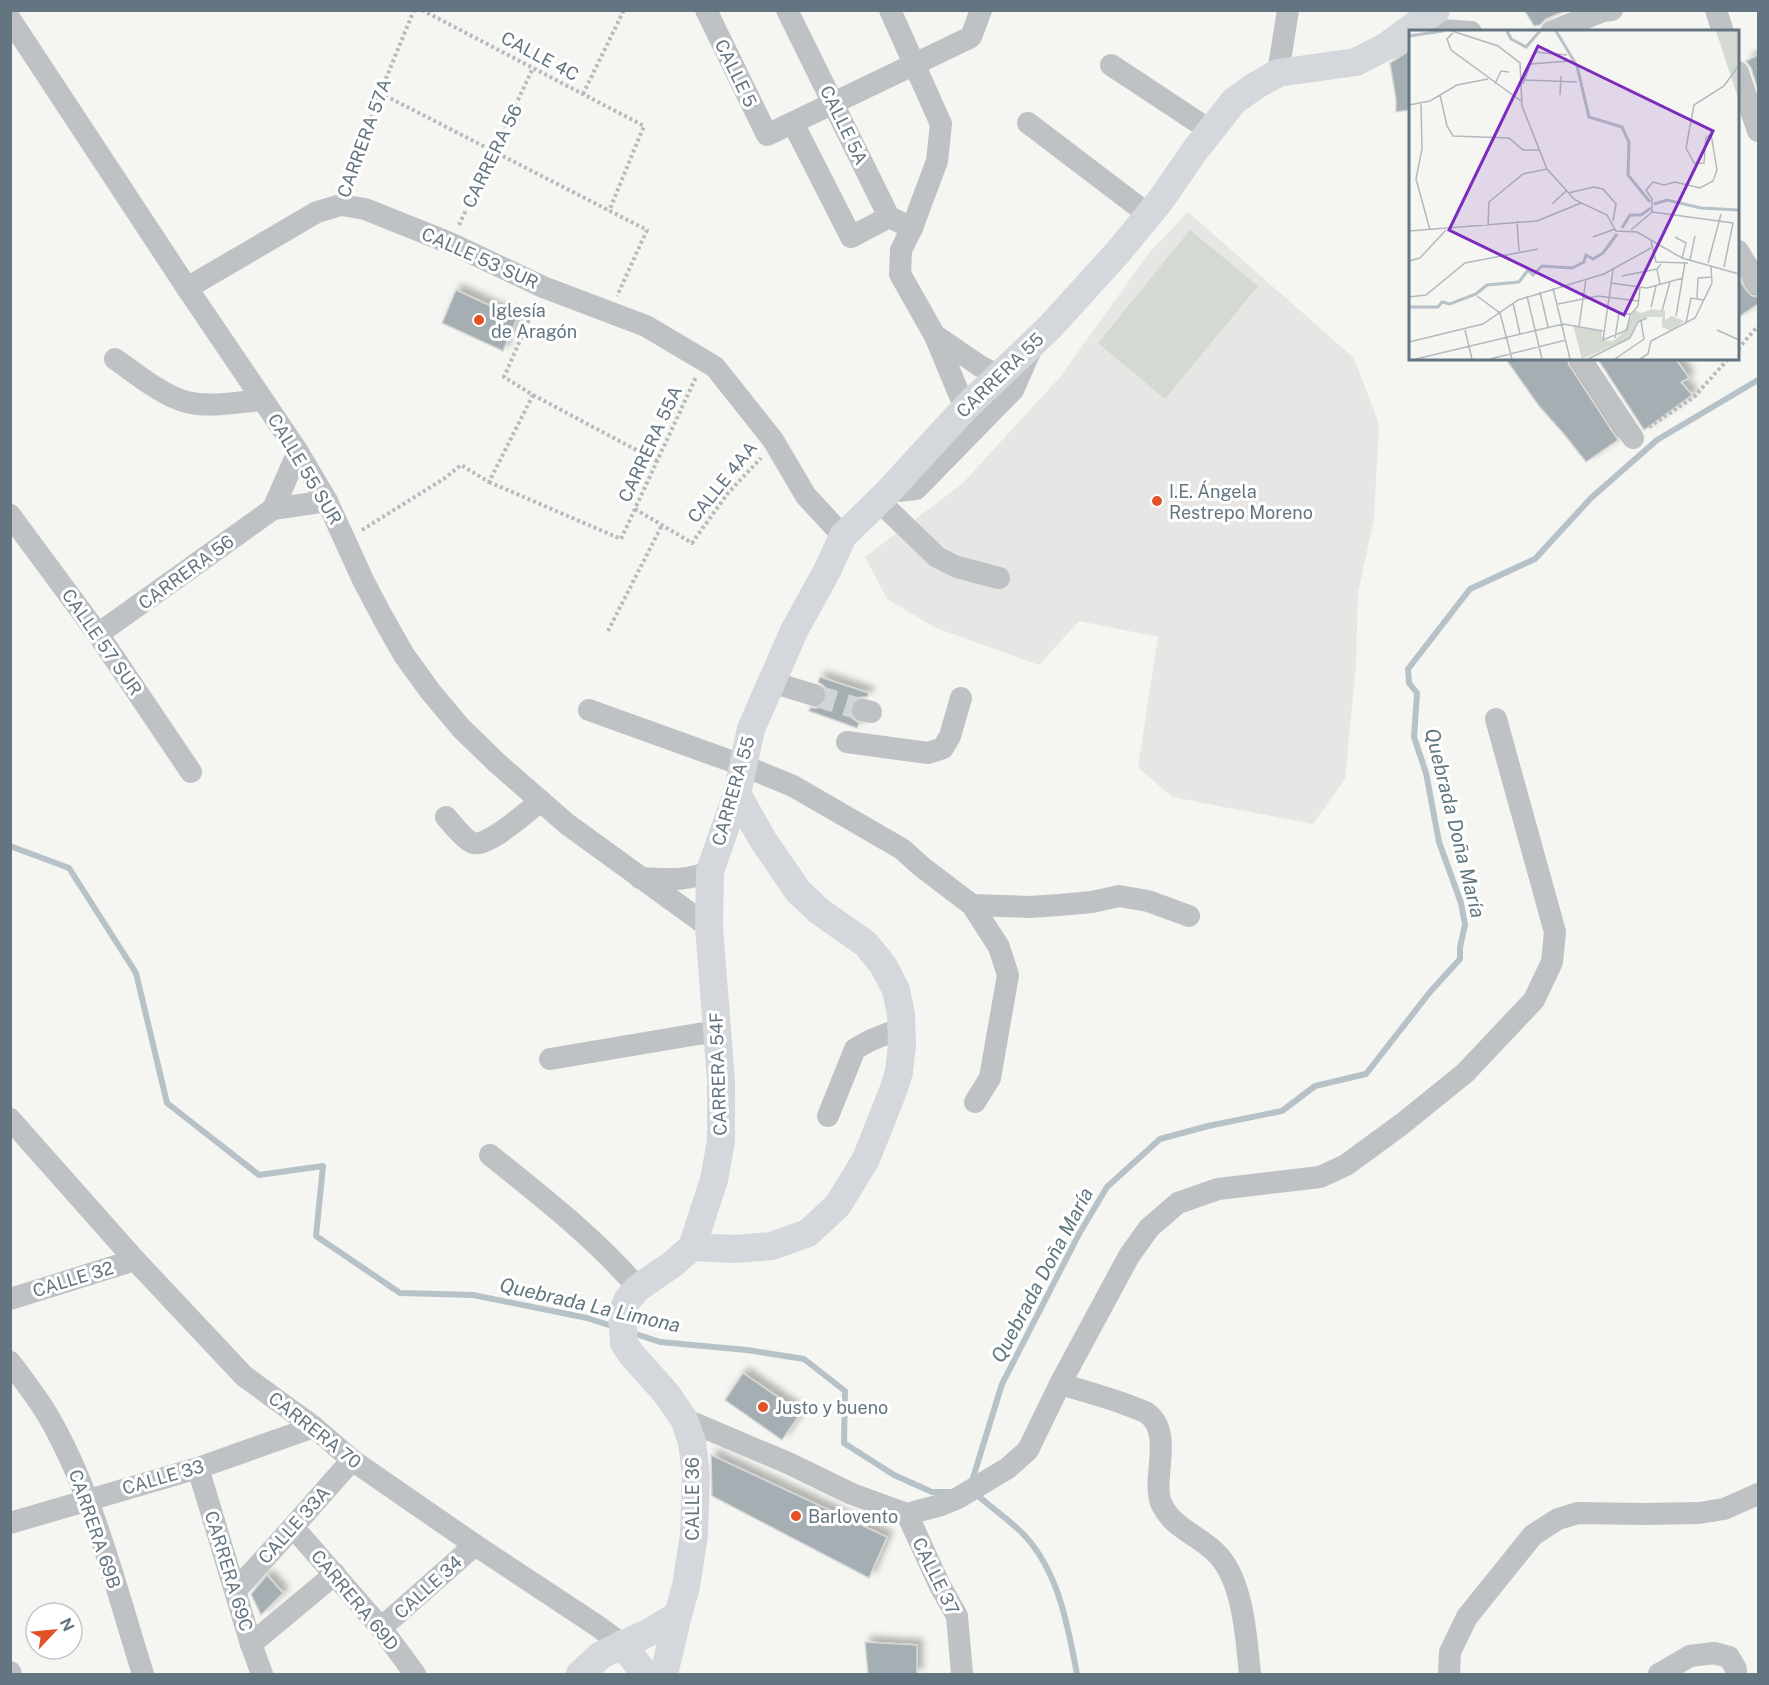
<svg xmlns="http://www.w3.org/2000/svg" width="1769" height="1685" viewBox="0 0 1769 1685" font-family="'Public Sans',sans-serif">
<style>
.built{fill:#e6e7e5}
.green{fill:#d4dad1}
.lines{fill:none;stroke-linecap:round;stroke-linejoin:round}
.stream{stroke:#b6c2c7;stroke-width:6}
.building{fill:#a5aeb3;stroke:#d6d7d4;stroke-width:1.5;filter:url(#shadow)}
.minor-tunnel{stroke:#d1d5d5;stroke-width:22;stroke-dasharray:22 11;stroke-linecap:butt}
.path{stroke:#b8bbbd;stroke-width:4;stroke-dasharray:3 3;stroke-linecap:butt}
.minor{stroke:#bec2c5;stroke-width:22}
.major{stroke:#d4d8dc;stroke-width:28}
.poi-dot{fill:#e15226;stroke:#fff;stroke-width:2}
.labels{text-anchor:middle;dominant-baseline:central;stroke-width:6;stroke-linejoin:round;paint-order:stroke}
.street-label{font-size:18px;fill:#647582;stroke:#fff}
.poi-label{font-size:18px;fill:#647582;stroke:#fff;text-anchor:start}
.water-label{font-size:20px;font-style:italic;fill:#60777f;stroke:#fff}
.inset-river{fill:none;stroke:#b6c2c7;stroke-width:3}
.inset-road{fill:none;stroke:#b2babe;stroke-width:1.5}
.view{fill:#7b2cbf;fill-opacity:0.15;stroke:#7b2cbf;stroke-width:3}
.inset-edge{fill:none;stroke:#647582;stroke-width:3}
</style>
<defs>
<filter id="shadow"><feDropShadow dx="5.5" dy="-5.5" stdDeviation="3" flood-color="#0004"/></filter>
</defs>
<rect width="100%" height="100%" fill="#f5f5f1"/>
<polygon class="built" points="1188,212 1354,358 1379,424 1374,519 1358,593 1356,666 1345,779 1313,824 1172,797 1138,767 1158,637 1079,621 1039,665 936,628 887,599 865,557 962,484 1060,377 1149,253"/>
<polygon class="green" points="1190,230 1258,286 1165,399 1098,343"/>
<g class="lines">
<g class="stream">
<polyline points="10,846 69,868 136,973 167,1103 259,1175 323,1166 316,1236 400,1293 473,1295 587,1318 615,1327"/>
<polyline points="630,1332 660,1342 747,1350 804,1359 845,1391 844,1443 894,1475 932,1492 951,1492"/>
<polyline points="972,1481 1002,1384 1079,1234 1107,1187 1160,1139 1208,1126 1282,1111 1315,1086 1366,1074 1430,992 1460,959 1460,947 1465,925 1461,903 1439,842 1426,773 1414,737 1417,693 1409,683 1408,669 1470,589 1535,559 1591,498 1657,440 1758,380"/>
<path d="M975,1493c16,15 35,27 50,43 34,37 43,91 52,138"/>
</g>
</g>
<g class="building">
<polygon points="1524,10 1568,10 1546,19 1540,25 1534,26"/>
<polygon points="1410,50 1410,110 1396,112 1396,99 1390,63"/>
<polygon points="1758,55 1758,90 1751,68 1746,61"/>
<polygon points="1737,276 1747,291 1752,296 1758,297 1758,304 1737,318"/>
<polygon points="456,290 517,318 503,351 442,323"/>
<polygon points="1505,358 1567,358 1569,365 1618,440 1586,462 1564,434 1539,406"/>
<polygon points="1597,358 1675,358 1689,378 1681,382 1692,395 1644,430"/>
<polygon points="820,677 869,693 867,697 860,697 854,700 850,706 850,714 853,719 859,723 857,728 809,711 810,708 816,708 823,705 827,699 827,691 824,686 818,682"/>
<polygon points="743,1373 801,1413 782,1440 725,1400"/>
<polygon points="711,1455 887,1537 869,1578 712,1496"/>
<polygon points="267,1575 283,1593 261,1615 251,1594"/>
<polygon points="865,1642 917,1645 917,1674 868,1674"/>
</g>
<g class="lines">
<polyline class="minor-tunnel" points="814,695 863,710"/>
<g class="path">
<polyline points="422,10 644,126 609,211"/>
<polyline points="380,93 647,230 617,296"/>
<polyline points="583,94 623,12 620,10"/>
<polyline points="347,186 380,93 414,10"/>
<polyline points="459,225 533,68"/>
<polyline points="1738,349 1758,326"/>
<polyline points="533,395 657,461"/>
<polyline points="1649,427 1694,397 1729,358"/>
<polyline points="489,482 621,539 696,377"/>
<polyline points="635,509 692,543 728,493 761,458"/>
<polyline points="362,530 445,478 461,465 489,482 533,395 504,377 536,304"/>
<polyline points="608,631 662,525"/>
</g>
<g class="minor">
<polyline points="706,10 767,135 971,37 981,10"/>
<polyline points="787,10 889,217 912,228"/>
<polyline points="890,10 941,124 937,161 912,228 901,250 900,274 935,336 965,408"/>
<polyline points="1716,10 1723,32"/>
<polyline points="10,19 187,288 298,452 327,501 363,580 383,618 404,655 430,691 461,728 497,763 567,824 709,927"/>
<polyline points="1411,28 1471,32"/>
<polyline points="1551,32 1603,11 1612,10"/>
<polyline points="1111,65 1211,131"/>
<polyline points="1738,72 1758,131"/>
<polyline points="1278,73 1288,10"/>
<polyline points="793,123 851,237 889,217"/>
<polyline points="1028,123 1149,215"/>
<polyline points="1738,251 1758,284"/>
<polyline points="187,288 317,212 341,205 365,209 450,243 543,287 646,326 715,367 773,440 806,496 843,536"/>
<polyline points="936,336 980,366 998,375"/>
<polyline points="1580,358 1633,438"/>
<path d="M115,359c19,13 49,38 72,43 24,6 51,0 75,-2"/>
<polyline points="888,492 916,489 923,482 1013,390 1032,347"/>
<polyline points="879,501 937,557 957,567 999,578"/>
<polyline points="273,509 298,452"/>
<polyline points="10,515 98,634 191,772"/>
<polyline points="98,634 273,509 327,501"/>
<polyline points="771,682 814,695"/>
<polyline points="589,710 742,765 793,786 902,849 922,867 972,905 999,947 1008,975 990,1078 975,1102"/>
<polyline points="863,710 871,712"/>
<polyline points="847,742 928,753 943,748 950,736 961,698"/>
<path d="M446,817c6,7 20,24 27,26 14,5 56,-33 68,-42"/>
<path d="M640,878c26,1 45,4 70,-7"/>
<polyline points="972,905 1029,907 1059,905 1092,902 1119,896 1148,901 1189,916"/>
<polyline points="550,1059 698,1034 717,1032"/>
<polyline points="828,1116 855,1049 871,1040 902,1028"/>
<polyline points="10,1119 135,1260 244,1376 314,1427 352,1460 475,1545 596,1625 622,1644"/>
<path d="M490,1155c52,42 104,82 148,133"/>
<polyline points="10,1299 135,1260"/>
<path d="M10,1362c13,17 26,34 37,52 46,78 69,175 96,260"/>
<path d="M1060,1384c24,7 47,13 70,22 5,2 12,4 17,7 28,21 3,67 15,92 12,25 40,31 57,51 25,29 27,82 31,118"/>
<polyline points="684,1419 788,1463 852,1494 907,1514 941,1505 958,1498 1008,1468 1028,1450 1060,1384 1129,1256 1149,1228 1178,1203 1218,1189 1320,1177 1346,1165 1402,1124 1465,1073 1534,1000 1552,962 1555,932 1496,719"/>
<polyline points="198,1468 251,1644 262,1674"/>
<polyline points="907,1514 940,1586 957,1616 962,1674"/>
<polyline points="10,1523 198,1468 314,1427"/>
<polyline points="293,1527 381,1628 415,1674"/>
<polyline points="236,1590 293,1527 352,1460"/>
<polyline points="381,1628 475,1545"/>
<polyline points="251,1644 335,1574"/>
<polyline points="10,1672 11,1674"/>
<polyline points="1449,1674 1450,1652 1467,1617 1533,1535 1558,1519 1578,1513 1644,1514 1699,1513 1724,1509 1758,1494"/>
<polyline points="1659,1674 1690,1656 1714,1653 1729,1657 1736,1669 1736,1674"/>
</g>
<g class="major">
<polyline points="692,1247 735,1249 772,1246 808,1233 838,1205 866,1159 893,1091 899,1072 902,1045 901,1014 896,990 883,965 866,944 819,911 798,891 763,840 737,794"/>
<polyline points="622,1644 645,1674"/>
<polyline points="580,1674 601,1655 648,1633 678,1615"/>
<polyline points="664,1674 678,1615 686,1586 694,1535 696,1475 692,1442 684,1419 666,1393 631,1354 624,1343 622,1313 628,1299 638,1288 674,1263 692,1247 714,1180 721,1141 721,1081 709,927 710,871 737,794 751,729 794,631 828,569 843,536 888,492 965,408 1050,327 1119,251 1160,201 1196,149 1234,101 1255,86 1278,73 1356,62 1385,47 1436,10"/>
</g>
</g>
<g class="poi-dot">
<circle cx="479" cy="320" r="6"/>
<circle cx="1157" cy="501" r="6"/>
<circle cx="763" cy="1407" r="6"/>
<circle cx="796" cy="1516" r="6"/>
</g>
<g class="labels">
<g class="street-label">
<text transform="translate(540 56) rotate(28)">CALLE 4C</text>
<text transform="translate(736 73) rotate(64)">CALLE 5</text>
<text transform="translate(844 125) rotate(64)">CALLE 5A</text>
<text transform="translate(364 138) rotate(-70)">CARRERA 57A</text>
<text transform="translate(492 156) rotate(-64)">CARRERA 56</text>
<text transform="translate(480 258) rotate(24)">CALLE 53 SUR</text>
<text transform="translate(1000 375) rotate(-44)">CARRERA 55</text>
<text transform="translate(650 444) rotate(-65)">CARRERA 55A</text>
<text transform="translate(305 469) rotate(59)">CALLE 55 SUR</text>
<text transform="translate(722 482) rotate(-51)">CALLE 4AA</text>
<text transform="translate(186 572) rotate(-36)">CARRERA 56</text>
<text transform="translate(102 642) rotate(55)">CALLE 57 SUR</text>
<text transform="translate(733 791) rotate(-74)">CARRERA 55</text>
<text transform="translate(718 1074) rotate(-92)">CARRERA 54F</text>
<text transform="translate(73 1279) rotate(-17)">CALLE 32</text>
<text transform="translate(315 1430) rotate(38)">CARRERA 70</text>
<text transform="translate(163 1477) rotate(-16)">CALLE 33</text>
<text transform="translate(692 1499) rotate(-90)">CALLE 36</text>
<text transform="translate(294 1525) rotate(-48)">CALLE 33A</text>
<text transform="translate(95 1529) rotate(71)">CARRERA 69B</text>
<text transform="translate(229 1571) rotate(73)">CARRERA 69C</text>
<text transform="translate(936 1576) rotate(64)">CALLE 37</text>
<text transform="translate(428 1587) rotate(-42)">CALLE 34</text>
<text transform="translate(355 1600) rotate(50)">CARRERA 69D</text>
</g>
<g class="poi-label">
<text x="491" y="310">Iglesía<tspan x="491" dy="21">de Aragón</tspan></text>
<text x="1169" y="491">I.E. Ángela<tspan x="1169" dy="21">Restrepo Moreno</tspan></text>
<text x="775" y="1407">Justo y bueno</text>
<text x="808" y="1516">Barlovento</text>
</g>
<g class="water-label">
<text transform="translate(1455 823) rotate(76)">Quebrada Doña María</text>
<text transform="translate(1042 1275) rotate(-62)">Quebrada Doña María</text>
<text transform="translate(590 1305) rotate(13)">Quebrada La Limona</text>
</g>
</g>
<g transform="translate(1409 30)">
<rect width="330" height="330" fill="#f5f5f1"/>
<path d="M307,1h23v70zM243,279l13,2v9l7,-4 12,5 -13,10 -9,-4v-10h-15l-10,5 -7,16 -48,21 -9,-34 28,6 2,9 10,1 11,-9 10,-22 8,3z" fill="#d4dad1"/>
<path class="inset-river" d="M98,1l4,8 15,8 14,-16M147,1l21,35 12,51 33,10 7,15 -1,33 22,27M0,6l34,-5M245,174l13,-4 34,8 38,2M213,198l8,-13h11l10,-7M0,277h29l4,-5 8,2 26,-10 11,-9 32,-3 9,-12 5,5 9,-9 30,2 12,-6 2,-7 7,4 10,-6 14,-19"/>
<path class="inset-road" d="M43,1l46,15 22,17 2,43 25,63 28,31 32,15 9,16 21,1 45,26 57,16M44,3l-6,6 4,11 70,51M122,34l39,-3M116,50l52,2M86,54l6,-13 8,1M114,54l12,-32 32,3M31,65l7,31 6,10 56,2 14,12h16M151,65l1,-19M12,74l1,45 -6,30 14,51M0,75l21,-4 27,-16 31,-6M159,163l26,-6 9,2 13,15 -3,17M143,174l14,-13M243,182l81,11 -9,44M108,191l2,30M79,195l1,-23 34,-28 24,-5M222,200l21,-18v-13l-6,-9 7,-8 11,3 11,-3 25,6 13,-7 4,-11 -6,-36 -5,4 -2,25h-10l-8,-15 8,-43 30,-19 15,-21M0,201l128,-10 44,-18M184,207l22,-8M266,207l11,6 -4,15M242,211l5,21 32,1M281,230l5,-24M0,231l11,-3 26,-28M299,233l13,-49M204,240l-10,70 24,-10 3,-15 8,-9 2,-18M213,246l35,-7M202,253l36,5 36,-10M251,254l-3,-15 4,-5M144,258l17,71M131,262l8,35M68,266l23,17 12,46M118,266l15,63M0,267l17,-2 39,-32 73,-14M288,268l1,-20 14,-1M104,273l7,31M149,274l40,-8 40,5M242,277l5,-21M253,281l8,-29M267,286l9,-53M277,293l5,-25 13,2M170,296l7,-47M56,300l7,29M308,300l22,10M206,308l4,-25 11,1M0,312l74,-18 35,-24 86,-26 47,-26M7,329l147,-35 40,7M81,329l76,-19M179,329l42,-21 8,-16 9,-4M206,329l29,-20 -3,-18M231,329l8,-5 3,-13 44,-23 17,-35 -1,-17"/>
<path class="view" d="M129,16l175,85 -89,184 -175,-85z"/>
<rect width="330" height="330" class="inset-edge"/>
</g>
<rect width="1769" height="1685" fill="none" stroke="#647582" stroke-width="24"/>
<g transform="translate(54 1631) rotate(64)"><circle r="28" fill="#ffffff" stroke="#c1c8cd" stroke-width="1.5"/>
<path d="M0-4.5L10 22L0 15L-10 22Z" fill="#e15226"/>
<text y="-9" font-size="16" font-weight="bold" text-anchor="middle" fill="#647582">N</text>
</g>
</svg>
